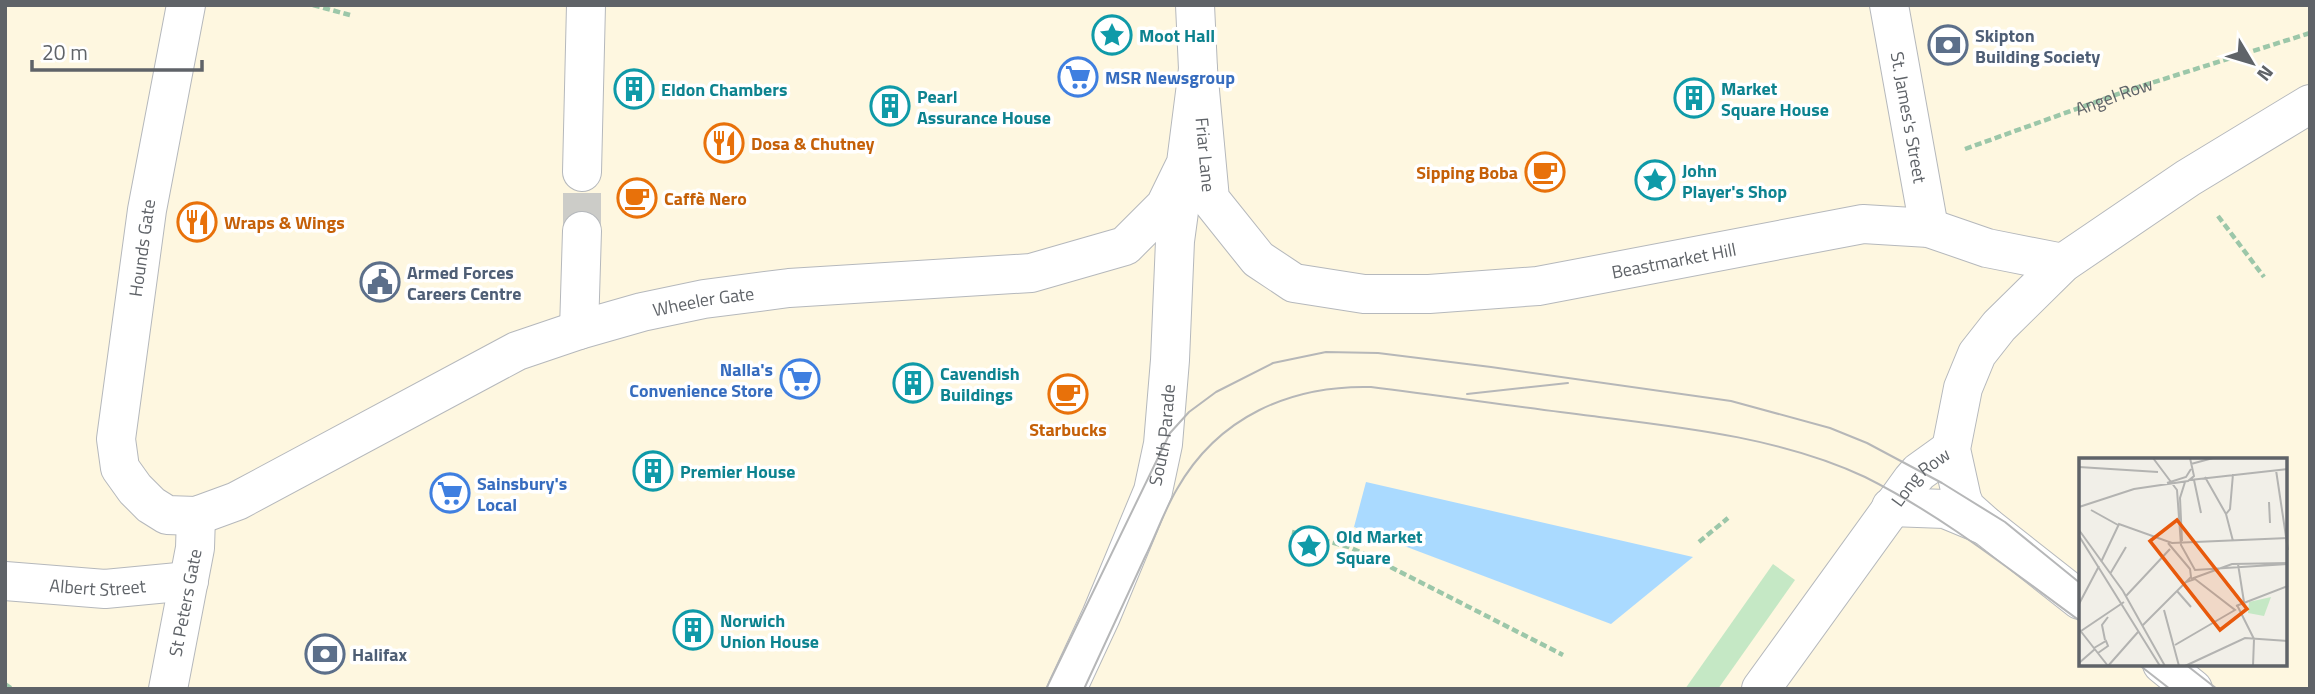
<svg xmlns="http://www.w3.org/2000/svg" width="2315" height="694" viewBox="0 0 2315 694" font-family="'Titillium Web',sans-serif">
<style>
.commercial{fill:#fef7e0;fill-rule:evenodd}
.green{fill:#c5e8c5}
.water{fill:#aadaff}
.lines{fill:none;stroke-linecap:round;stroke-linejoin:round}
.minor-tunnel{stroke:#ccccc8;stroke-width:38;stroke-dasharray:38 19;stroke-linecap:butt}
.minor-casing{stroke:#b5b8bc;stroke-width:40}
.path{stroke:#9cc7a9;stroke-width:4.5;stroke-dasharray:7 3.5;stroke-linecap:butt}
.minor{stroke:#fff;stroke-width:38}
.tram{stroke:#b6b7b8;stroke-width:2}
.labels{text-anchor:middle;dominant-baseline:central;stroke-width:7;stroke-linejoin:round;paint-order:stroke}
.culture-label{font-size:18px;font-weight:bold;fill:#0d838f;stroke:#fff;text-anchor:start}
.service-label{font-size:18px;font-weight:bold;fill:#4e5e75;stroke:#fff;text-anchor:start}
.shop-label{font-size:18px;font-weight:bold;fill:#366cbe;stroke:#fff;text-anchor:start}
.street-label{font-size:18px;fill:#5f6368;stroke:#fff}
.food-label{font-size:18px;font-weight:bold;fill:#c56008;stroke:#fff;text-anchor:start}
.inset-road{fill:none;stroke:#b3b3b1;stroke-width:2}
.view{fill:#e8590c;fill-opacity:0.15;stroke:#e8590c;stroke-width:3.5}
.inset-edge{fill:none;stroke:#5f6368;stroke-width:3.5}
</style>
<rect width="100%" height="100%" fill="#f1efe8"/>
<path class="commercial" d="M5,5h2305v684h-2305zM2080,460h205v204h-205z"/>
<polygon class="green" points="1773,564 1795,580 1718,689 1685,689"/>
<polygon class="water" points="1366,482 1693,557 1611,624 1354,527"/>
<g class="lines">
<polyline class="minor-tunnel" points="582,231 582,172"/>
<g class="minor-casing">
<g id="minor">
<path id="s2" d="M186,5l-39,205 -31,229 4,29 15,21 16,16 16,10 29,1 41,-15 280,-150 62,-21 63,-18 62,-13 85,-11 242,-15 94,-27 40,-40 21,-43 12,-94"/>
<path id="s3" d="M1195,5l3,64 12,130 48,60 36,24 70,11h65l109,-8 325,-62 66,4 58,20 76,15"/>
<path id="s4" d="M1889,5l40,223"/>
<polyline points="582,172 586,5"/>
<polyline points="579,330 582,231"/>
<polyline points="1891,507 1945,509 1986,526"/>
<path id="s5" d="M5,581l100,8 84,-8"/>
<polyline points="2080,600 1986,526 1966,508 1962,499 1951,449 1963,388 1977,354 1999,326 2063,263 2188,178 2310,104"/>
<polyline points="2162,664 2193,689"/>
<path id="s6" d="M168,689l27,-141 1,-32"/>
<path id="s7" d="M1067,689l34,-73 52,-125 10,-47 7,-84 5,-119 8,-59"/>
<path id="s8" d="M1761,689l151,-209 7,-8 32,-23"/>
</g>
</g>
<g class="path">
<polyline points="313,5 350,15"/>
<path id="s1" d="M1965,149l164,-59 181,-57"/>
<polyline points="2218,216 2264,277"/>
<polyline points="1292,532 1349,547 1371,557 1563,655"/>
<polyline points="1699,542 1728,518"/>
<polyline points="5,684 12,689"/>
</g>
<use href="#minor" class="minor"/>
<g class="tram">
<polyline points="1467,394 1568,383"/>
<polyline points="2138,664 2170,689"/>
<polyline points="2185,664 2217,689"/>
<polyline points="1046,689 1170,433 1189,412 1216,392 1273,363 1326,352 1378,353 1491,367 1731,401 1830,428 1867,443 1942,483 2005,522 2080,583"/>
<path d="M1084,689c20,-44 41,-88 61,-132 11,-22 19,-46 32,-68 41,-72 113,-104 194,-102 73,9 147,20 221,29 89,11 191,22 273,61 78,39 145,93 215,144"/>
</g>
</g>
<defs>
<g id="sight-ring" transform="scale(2.0125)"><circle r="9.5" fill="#fff" stroke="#0f9aa8" stroke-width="1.5"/><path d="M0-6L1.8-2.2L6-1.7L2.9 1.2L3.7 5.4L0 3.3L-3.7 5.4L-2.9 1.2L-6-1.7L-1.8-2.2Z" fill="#0f9aa8"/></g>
<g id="bank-ring" transform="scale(2.0125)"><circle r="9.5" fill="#fff" stroke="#5c6f8a" stroke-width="1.5"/><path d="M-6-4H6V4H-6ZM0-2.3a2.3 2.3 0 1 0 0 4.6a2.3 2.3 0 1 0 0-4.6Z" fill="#5c6f8a"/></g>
<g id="supermarket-ring" transform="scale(2.0125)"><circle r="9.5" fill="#fff" stroke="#3f7fe0" stroke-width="1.5"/><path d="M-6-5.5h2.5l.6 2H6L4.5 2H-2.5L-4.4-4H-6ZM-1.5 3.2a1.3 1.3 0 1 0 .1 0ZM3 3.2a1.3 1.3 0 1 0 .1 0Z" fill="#3f7fe0"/></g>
<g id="building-ring" transform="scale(2.0125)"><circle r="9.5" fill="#fff" stroke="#0f9aa8" stroke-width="1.5"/><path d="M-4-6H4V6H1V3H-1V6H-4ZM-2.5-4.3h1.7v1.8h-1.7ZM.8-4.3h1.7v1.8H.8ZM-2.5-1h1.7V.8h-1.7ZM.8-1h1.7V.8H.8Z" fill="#0f9aa8"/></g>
<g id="restaurant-ring" transform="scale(2.0125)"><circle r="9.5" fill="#fff" stroke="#e8710a" stroke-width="1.5"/><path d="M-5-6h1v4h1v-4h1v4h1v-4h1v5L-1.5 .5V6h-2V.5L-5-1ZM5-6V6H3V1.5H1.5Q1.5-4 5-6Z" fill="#e8710a"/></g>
<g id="cafe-ring" transform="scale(2.0125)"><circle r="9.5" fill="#fff" stroke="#e8710a" stroke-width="1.5"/><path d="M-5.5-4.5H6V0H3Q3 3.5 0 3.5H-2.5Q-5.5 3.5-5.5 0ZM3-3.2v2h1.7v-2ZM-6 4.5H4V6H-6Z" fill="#e8710a"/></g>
<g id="civic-ring" transform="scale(2.0125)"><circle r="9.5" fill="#fff" stroke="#5c6f8a" stroke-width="1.5"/><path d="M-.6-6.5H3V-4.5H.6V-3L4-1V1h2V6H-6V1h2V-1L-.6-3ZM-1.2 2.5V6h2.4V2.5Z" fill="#5c6f8a"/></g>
</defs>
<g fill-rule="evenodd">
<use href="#sight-ring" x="1112" y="35"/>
<use href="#bank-ring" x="1948" y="45"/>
<use href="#supermarket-ring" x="1078" y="77"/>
<use href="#building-ring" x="634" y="89"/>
<use href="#building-ring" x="1694" y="98"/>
<use href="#building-ring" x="890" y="106"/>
<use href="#restaurant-ring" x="724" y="143"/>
<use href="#cafe-ring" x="1545" y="172"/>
<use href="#sight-ring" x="1655" y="180"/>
<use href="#cafe-ring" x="637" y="198"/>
<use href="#restaurant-ring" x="197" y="222"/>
<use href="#civic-ring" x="380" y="282"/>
<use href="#supermarket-ring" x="800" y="379"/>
<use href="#building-ring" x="913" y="383"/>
<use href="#cafe-ring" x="1068" y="394"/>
<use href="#building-ring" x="653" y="471"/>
<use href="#supermarket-ring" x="450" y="493"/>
<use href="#sight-ring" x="1309" y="546"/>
<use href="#building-ring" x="693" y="630"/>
<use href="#bank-ring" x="325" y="654"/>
</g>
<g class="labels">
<g class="culture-label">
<text x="1139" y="35">Moot Hall</text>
<text x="1721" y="88">Market<tspan x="1721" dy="21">Square House</tspan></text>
<text x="661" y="89">Eldon Chambers</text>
<text x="917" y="96">Pearl<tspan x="917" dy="21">Assurance House</tspan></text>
<text x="1682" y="170">John<tspan x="1682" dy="21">Player's Shop</tspan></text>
<text x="940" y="373">Cavendish<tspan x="940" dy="21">Buildings</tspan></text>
<text x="680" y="471">Premier House</text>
<text x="1336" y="536">Old Market<tspan x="1336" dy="21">Square</tspan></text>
<text x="720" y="620">Norwich<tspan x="720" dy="21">Union House</tspan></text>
</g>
<g class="service-label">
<text x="1975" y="35">Skipton<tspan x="1975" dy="21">Building Society</tspan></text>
<text x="407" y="272">Armed Forces<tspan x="407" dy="21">Careers Centre</tspan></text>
<text x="352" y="654">Halifax</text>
</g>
<g class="shop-label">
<text x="1105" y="77">MSR Newsgroup</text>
<text x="773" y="369" text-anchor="end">Nalla's<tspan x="773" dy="21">Convenience Store</tspan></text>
<text x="477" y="483">Sainsbury's<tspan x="477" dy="21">Local</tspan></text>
</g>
<g class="street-label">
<text stroke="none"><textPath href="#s1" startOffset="158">Angel Row</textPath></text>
<text stroke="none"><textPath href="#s4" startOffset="114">St. James's Street</textPath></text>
<text stroke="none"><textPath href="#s3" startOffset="150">Friar Lane</textPath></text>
<text transform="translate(142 248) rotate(-82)">Hounds Gate</text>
<text stroke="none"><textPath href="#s3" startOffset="698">Beastmarket Hill</textPath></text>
<text stroke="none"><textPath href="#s2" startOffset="1120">Wheeler Gate</textPath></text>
<text stroke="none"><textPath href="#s7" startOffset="273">South Parade</textPath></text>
<text stroke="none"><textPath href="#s8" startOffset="266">Long Row</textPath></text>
<text stroke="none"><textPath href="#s5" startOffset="93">Albert Street</textPath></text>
<text stroke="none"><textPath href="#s6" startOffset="88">St Peters Gate</textPath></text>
</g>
<g class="food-label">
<text x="751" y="143">Dosa &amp; Chutney</text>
<text x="1518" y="172" text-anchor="end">Sipping Boba</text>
<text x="664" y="198">Caffè Nero</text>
<text x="224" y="222">Wraps &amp; Wings</text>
<text x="1068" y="429" text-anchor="middle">Starbucks</text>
</g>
</g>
<g transform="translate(2079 458)">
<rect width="208" height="208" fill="#f1efe8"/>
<path d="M192,139l-7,19 -16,-3 1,-11z" fill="#c5e8c5"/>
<path class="inset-road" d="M74,0l24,32 4,55 14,25 93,-6M112,6l22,-6M0,9l79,5M197,12l12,80M154,16l-3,35 -4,5 7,27M126,19l21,37M111,22l98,-11M115,22l7,33M88,25l19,-6 5,-8M190,44l1,21M0,49l55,-18 54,-8 6,-5 -4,-18M12,52l27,15M0,72l44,61 42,75M0,78l81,130M103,83l-2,-43 5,-16M22,104l18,-38 53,19 116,-5M159,106l6,38M31,116l16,-27M112,121l41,-15 56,-1M98,133l14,16M47,138l44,-47M0,146l20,-38M158,147l17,34 -1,27M157,148l52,-20M85,152l15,56M64,167l48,-48 -1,-8 -22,-26M0,171l29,37M2,173l43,-29M26,182l-3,-15 6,-8M96,187l60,-35 -40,-31 -9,3M15,190l12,-7 2,5 -10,7M0,205l16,-14M29,208l30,-34M106,208l60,-28 43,3"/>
<path class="view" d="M98,62l70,89 -27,21 -70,-89z"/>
<rect width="208" height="208" class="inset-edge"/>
</g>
<rect width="2315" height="694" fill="none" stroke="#5f6368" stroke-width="14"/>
<g transform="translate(2252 63) rotate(128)" stroke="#ffffff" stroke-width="5" paint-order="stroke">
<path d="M0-5L12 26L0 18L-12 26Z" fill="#5f6368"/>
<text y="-10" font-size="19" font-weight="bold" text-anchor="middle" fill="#5f6368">N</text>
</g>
<path d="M32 60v10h170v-10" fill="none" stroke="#5f6368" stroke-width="3.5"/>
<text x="42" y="60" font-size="21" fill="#5f6368" stroke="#ffffff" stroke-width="5" paint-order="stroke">20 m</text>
</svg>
